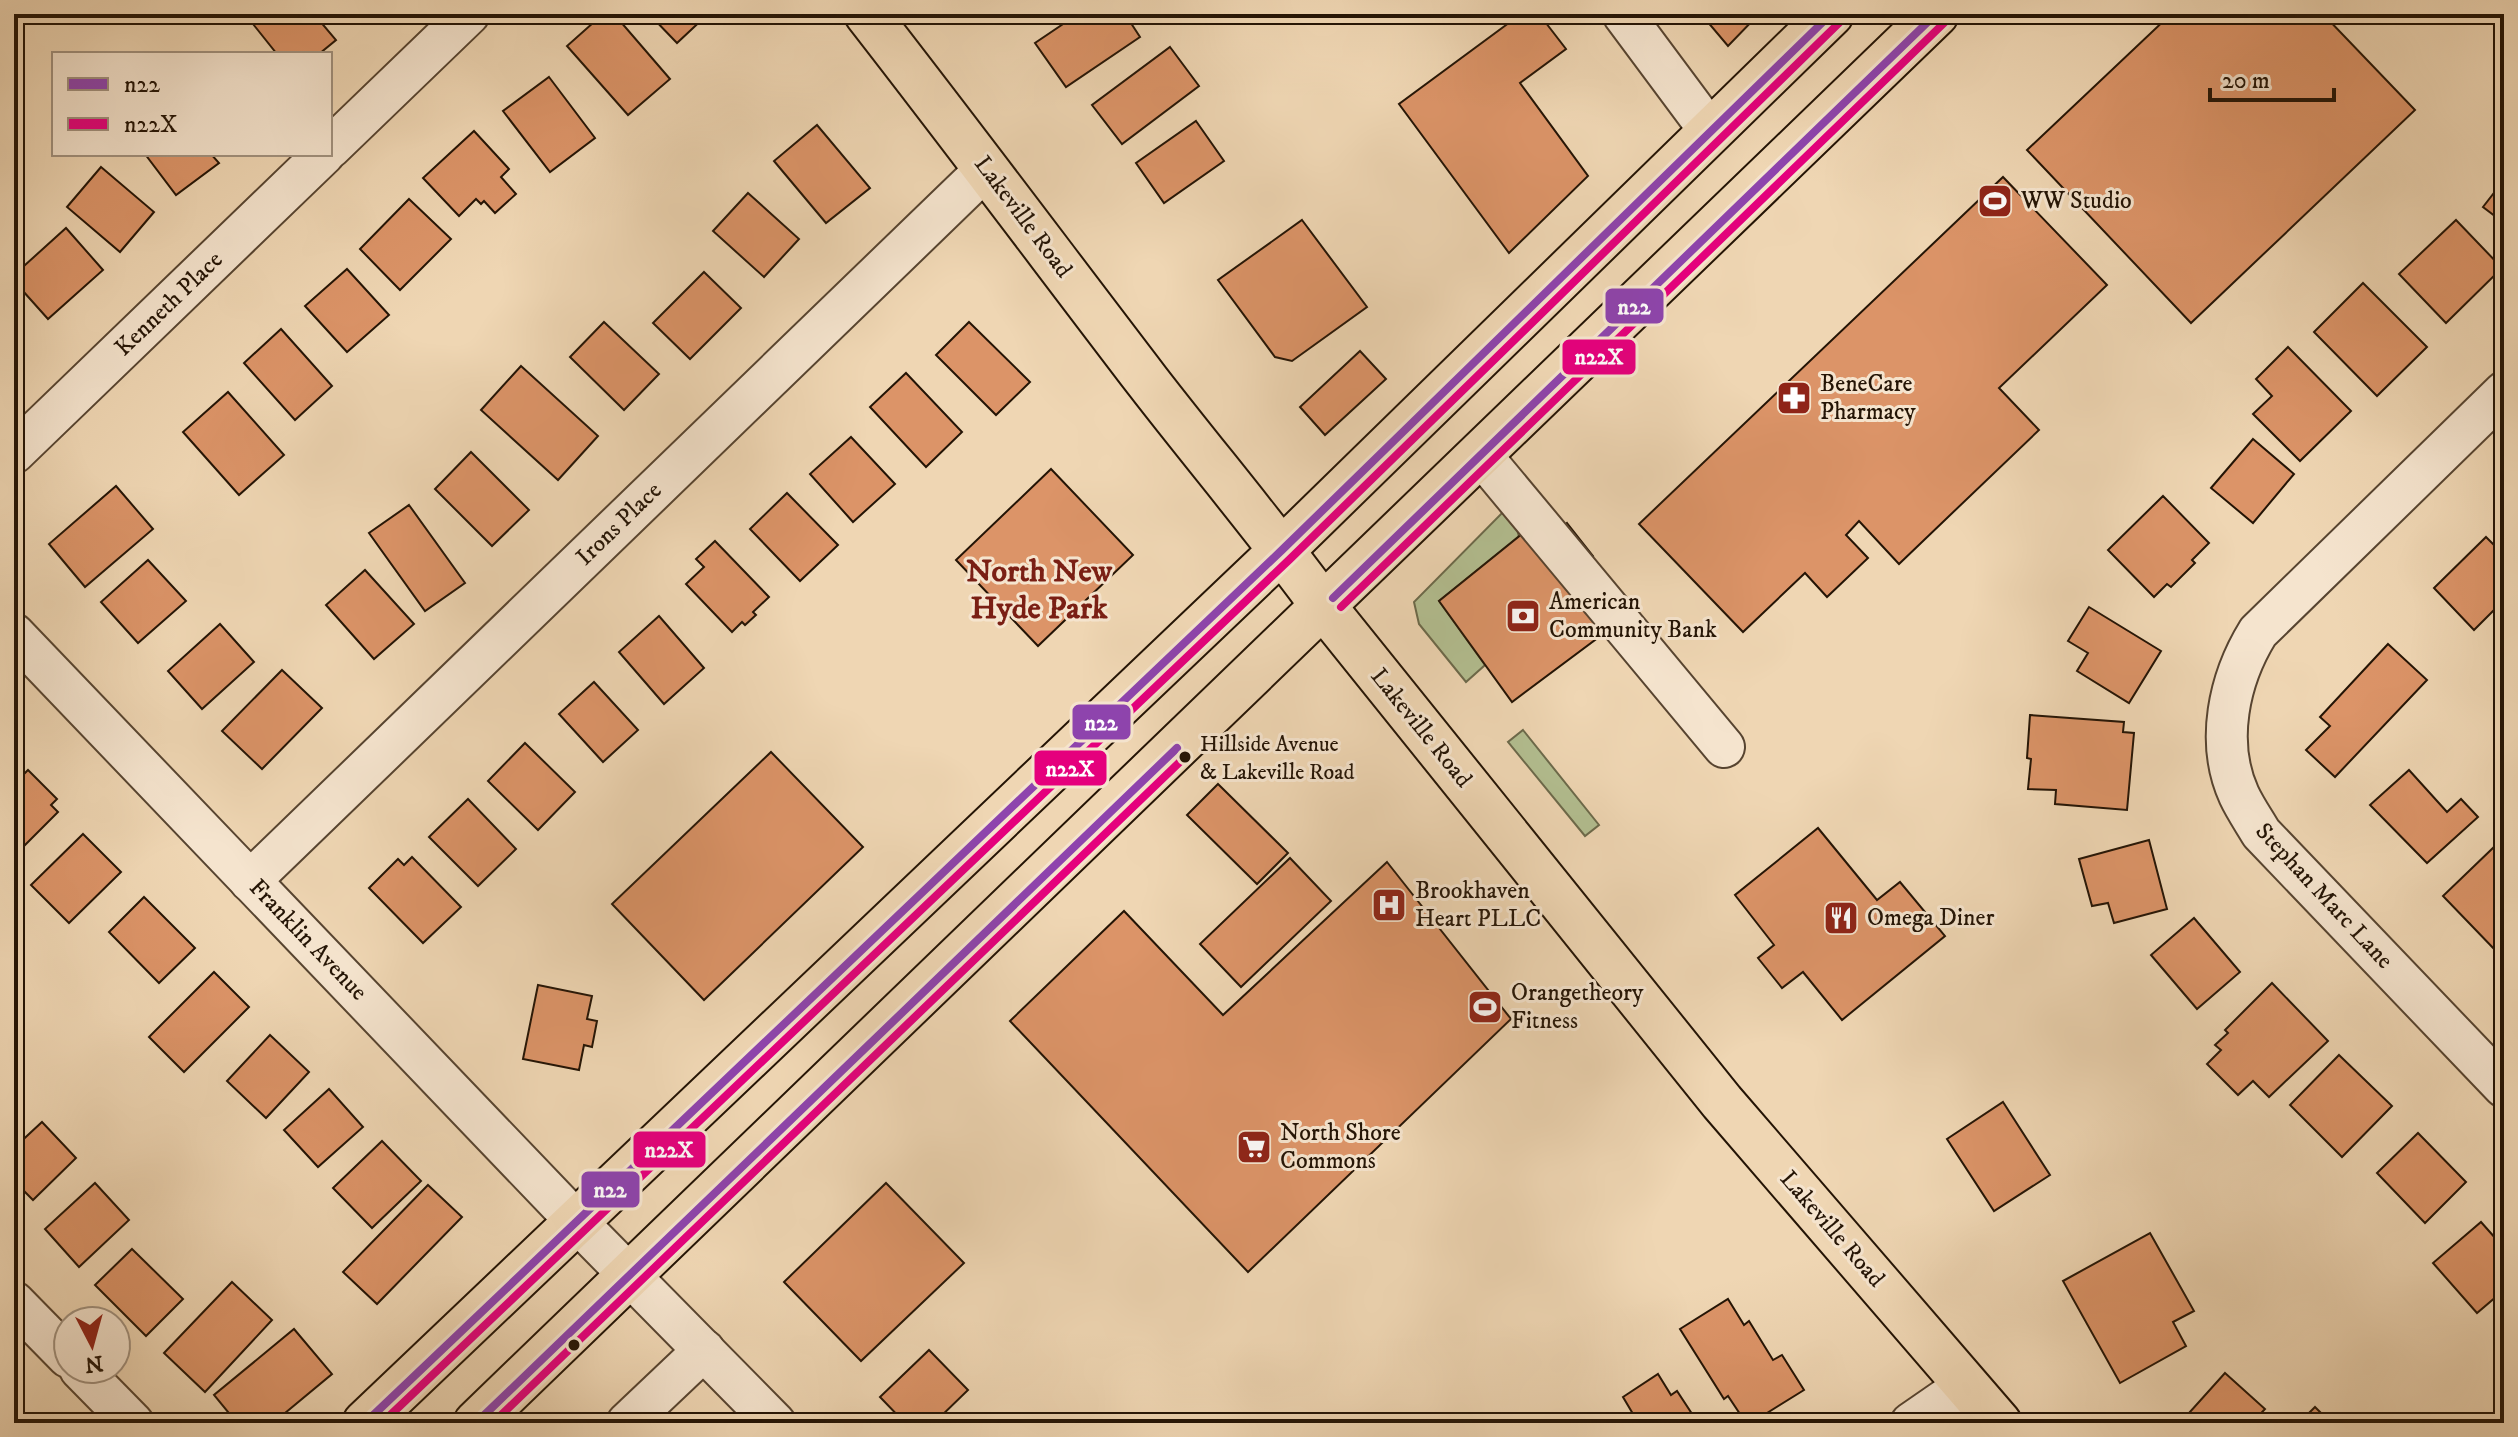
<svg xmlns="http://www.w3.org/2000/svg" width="2518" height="1437" viewBox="0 0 2518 1437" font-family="'IM FELL DW Pica',serif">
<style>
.green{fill:#b3bf91;stroke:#6c6a4b;stroke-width:2}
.building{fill:#dc9468;stroke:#241405;stroke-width:2}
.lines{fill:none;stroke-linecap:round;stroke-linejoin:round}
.minor-casing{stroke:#574430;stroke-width:44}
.major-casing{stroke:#241405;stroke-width:48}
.minor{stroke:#f5e4ce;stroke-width:40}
.major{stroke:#efd6b3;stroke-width:44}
.bus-1-casing{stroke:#f5e4ce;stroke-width:14}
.bus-2-casing{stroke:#f5e4ce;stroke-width:14}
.bus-1{stroke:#8e44ad;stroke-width:8}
.bus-2{stroke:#e5007d;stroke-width:8}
.bus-dot{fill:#241405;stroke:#f5e4ce;stroke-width:3}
.labels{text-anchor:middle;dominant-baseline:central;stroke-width:6;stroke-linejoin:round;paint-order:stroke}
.bus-label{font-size:22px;fill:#241405;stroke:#f5e4ce;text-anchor:start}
.poi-label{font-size:24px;fill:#241405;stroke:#f5e4ce;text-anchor:start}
.street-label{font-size:24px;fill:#241405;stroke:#f5e4ce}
.district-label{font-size:32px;font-weight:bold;fill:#7a1f14;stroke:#f5e4ce}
.line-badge{stroke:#f5e4ce;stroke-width:3}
.badge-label{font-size:22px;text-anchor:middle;font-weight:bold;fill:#fff}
</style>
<rect width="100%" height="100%" fill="#efd6b3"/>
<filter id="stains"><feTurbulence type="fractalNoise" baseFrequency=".0025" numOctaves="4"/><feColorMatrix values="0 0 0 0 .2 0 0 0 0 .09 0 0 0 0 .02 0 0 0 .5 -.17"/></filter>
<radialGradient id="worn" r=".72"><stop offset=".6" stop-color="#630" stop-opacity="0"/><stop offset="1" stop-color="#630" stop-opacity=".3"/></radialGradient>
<g class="green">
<polygon points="1511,504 1519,537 1439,601 1485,665 1466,682 1419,624 1414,602"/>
<polygon points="1523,730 1599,825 1585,836 1508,742"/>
</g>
<g class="building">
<polygon points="245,14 314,14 336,40 319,54 277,54"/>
<polygon points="603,14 614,14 670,79 628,115 567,46"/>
<polygon points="649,14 708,14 677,43"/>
<polygon points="1078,14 1125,14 1140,37 1066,87 1035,43"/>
<polygon points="1521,14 1539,14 1566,49 1520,83 1588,176 1509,253 1399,104"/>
<polygon points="1701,14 1759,14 1728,46"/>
<polygon points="2171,14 2323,14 2415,110 2191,323 2027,150"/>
<polygon points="1170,47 1199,86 1122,144 1092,105"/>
<polygon points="549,77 595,138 550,172 503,111"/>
<polygon points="1196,121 1224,161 1164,203 1136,163"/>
<polygon points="817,125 870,188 826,223 774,161"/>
<polygon points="474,131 509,169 501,177 516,194 495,213 484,201 481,204 476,199 459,216 423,178"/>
<polygon points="145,154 211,154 219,163 176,195"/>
<polygon points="101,167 154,212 120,252 67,207"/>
<polygon points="2003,177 2107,285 1999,388 2039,430 1899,564 1859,521 1846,535 1868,558 1827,597 1805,573 1743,632 1639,524"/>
<polygon points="2504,180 2504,223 2483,207"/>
<polygon points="748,193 799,239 764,277 713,231"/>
<polygon points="409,199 451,239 400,290 360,249"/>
<polygon points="1302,220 1367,307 1292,361 1275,357 1218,280"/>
<polygon points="2456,220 2502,268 2446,323 2399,274"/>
<polygon points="66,228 103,270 48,319 14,281 14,275"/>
<polygon points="347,269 389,315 347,352 305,306"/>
<polygon points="704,272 741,308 690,359 653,323"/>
<polygon points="2363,283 2427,347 2377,396 2314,332"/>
<polygon points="604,322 659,374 624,410 570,357"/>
<polygon points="969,322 1030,382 996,415 936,355"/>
<polygon points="281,329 332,386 295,420 244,363"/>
<polygon points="2288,347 2351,411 2300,461 2253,414 2272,396 2256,379"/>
<polygon points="1360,351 1386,379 1325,435 1300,407"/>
<polygon points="521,366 598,436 558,480 481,410"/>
<polygon points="906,373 962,432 926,467 870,407"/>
<polygon points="228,392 284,455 239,495 183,432"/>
<polygon points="851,437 895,484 853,522 810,474"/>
<polygon points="2253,439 2294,474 2253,523 2211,488"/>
<polygon points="471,452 529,510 492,546 435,489"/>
<polygon points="1051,469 1133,555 1038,646 956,560"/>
<polygon points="116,486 153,529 85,587 49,544"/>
<polygon points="787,493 838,545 800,581 750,529"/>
<polygon points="2163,496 2209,543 2192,560 2195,563 2171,587 2167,584 2154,597 2108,550"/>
<polygon points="409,505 465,583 425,611 369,533"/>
<polygon points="1567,523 1593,556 1565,579 1607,631 1512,702 1439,601 1528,529 1540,546"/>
<polygon points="2486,537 2504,555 2504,600 2474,630 2434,588"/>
<polygon points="715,541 769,597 753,612 756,615 745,625 742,622 732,632 686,584 704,567 696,559"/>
<polygon points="148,560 186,601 138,643 101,602"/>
<polygon points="365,570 414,624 374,659 326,605"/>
<polygon points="2089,607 2161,651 2129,703 2077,671 2088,653 2068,641"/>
<polygon points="659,616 704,668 664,704 619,652"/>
<polygon points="220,624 254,662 202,709 168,671"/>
<polygon points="2388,644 2427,680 2335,777 2306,750 2330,726 2320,717"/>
<polygon points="282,670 322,708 262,769 222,731"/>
<polygon points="594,682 638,730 603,762 559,714"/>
<polygon points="2030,715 2124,722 2123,732 2134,733 2127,810 2055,804 2056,790 2028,789 2031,759 2027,758"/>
<polygon points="525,743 575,792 538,830 488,781"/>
<polygon points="771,752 863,847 704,1000 612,904"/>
<polygon points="28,770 57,799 51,805 58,812 20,850 14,844 14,784"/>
<polygon points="2409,770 2447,812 2461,799 2478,817 2427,863 2370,805"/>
<polygon points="1218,784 1288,853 1257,884 1187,815"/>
<polygon points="468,799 516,849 478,886 429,837"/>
<polygon points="1818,828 1877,900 1900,882 1945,936 1842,1020 1803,972 1782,988 1758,958 1774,945 1735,895"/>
<polygon points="83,834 121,872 69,923 31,885"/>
<polygon points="2149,840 2167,909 2114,923 2108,903 2092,906 2079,859"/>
<polygon points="2494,847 2504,857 2504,945 2497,952 2443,896"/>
<polygon points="412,857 461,907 423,943 369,888 398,859 404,865"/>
<polygon points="1290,858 1331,901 1241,987 1200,944"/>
<polygon points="1387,862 1511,1019 1248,1272 1010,1021 1124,911 1223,1015"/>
<polygon points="144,897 195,948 159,983 109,932"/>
<polygon points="2194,918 2240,972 2197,1009 2151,955"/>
<polygon points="214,972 249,1007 184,1072 149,1037"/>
<polygon points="2272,983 2328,1041 2269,1097 2253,1081 2238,1095 2207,1064 2221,1050 2215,1045 2228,1033 2225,1030"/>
<polygon points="538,985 592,996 587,1019 597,1021 592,1047 584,1045 579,1070 523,1059"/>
<polygon points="270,1035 309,1072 266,1118 227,1081"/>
<polygon points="2339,1055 2392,1106 2342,1157 2290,1105"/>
<polygon points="329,1089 363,1127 318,1167 284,1130"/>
<polygon points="2003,1102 2050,1175 1994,1211 1947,1139"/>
<polygon points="42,1122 76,1158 33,1200 22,1189 18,1193 14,1188 14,1148"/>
<polygon points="2418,1133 2466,1182 2425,1223 2377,1173"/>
<polygon points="382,1141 421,1181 372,1228 333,1188"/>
<polygon points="95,1183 129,1220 79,1267 45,1229"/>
<polygon points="886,1183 964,1263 861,1361 784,1282"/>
<polygon points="428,1185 462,1217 377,1304 343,1272"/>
<polygon points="2481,1222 2504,1248 2504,1290 2477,1313 2433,1263"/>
<polygon points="2150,1233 2194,1311 2173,1322 2186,1346 2120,1383 2063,1281"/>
<polygon points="132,1249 183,1299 146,1336 95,1285"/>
<polygon points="232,1282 272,1320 205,1392 164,1353"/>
<polygon points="1728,1299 1744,1325 1749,1321 1773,1360 1782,1355 1804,1390 1751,1423 1746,1423 1728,1396 1724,1399 1680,1329"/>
<polygon points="294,1329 332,1374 273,1423 237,1423 214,1395"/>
<polygon points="929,1350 968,1390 934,1423 905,1423 880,1397"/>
<polygon points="2225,1373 2265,1409 2252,1423 2180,1423"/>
<polygon points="1658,1374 1671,1395 1677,1391 1698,1423 1619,1423 1633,1414 1623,1397"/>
<polygon points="2315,1407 2331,1423 2299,1423"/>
</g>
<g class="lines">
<g class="minor-casing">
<g id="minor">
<polyline points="1623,14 1710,131"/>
<polyline points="330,148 469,14"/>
<path d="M2504,392l-246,240c-29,47 -43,110 -19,163 6,13 15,26 22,38l243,254"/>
<polyline points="14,453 324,154"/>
<polyline points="1481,455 1724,747"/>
<polyline points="14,634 576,1221 775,1423"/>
<polyline points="250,881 987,168"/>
<polyline points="14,1302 68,1357"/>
<polyline points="80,1369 133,1423"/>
<polyline points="627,1423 704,1350"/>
<polyline points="1911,1423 1966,1385"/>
</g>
</g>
<g class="major-casing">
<g id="major">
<path d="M867,14c95,122 187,245 281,368 58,75 120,148 176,225l398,495 277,321"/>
<polyline points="365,1423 1282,550 1831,14"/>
<polyline points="476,1423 1936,14"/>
</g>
</g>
<use href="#minor" class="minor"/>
<use href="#major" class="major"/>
<g class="bus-1-casing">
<g id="bus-1">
<polyline points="1333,598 1936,14"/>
<polyline points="365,1423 1282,550 1831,14"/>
<polyline points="476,1423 1177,748"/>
</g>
</g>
<g class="bus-2-casing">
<g id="bus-2">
<polyline points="1341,607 1944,23"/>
<polyline points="382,1423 1290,559 1839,23"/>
<polyline points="493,1423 1185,757"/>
</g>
</g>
<use href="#bus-1" class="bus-1"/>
<use href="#bus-2" class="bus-2"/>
</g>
<defs>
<g id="stadium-square" transform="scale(1.8)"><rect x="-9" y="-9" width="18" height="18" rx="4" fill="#8f2418" stroke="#f5e4ce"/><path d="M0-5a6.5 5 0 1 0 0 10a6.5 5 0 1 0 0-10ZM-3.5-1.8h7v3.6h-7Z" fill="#fff"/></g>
<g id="pharmacy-square" transform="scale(1.8)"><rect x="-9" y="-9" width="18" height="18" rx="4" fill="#8f2418" stroke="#f5e4ce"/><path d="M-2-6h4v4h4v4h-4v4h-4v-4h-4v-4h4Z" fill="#fff"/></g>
<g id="bank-square" transform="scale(1.8)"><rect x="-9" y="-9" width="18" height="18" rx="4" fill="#8f2418" stroke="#f5e4ce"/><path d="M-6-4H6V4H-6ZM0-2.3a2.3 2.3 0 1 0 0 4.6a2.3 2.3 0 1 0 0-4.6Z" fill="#fff"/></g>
<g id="hospital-square" transform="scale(1.8)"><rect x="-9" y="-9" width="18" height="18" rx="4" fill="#8f2418" stroke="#f5e4ce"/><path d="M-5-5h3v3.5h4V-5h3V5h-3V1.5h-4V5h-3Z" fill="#fff"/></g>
<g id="restaurant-square" transform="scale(1.8)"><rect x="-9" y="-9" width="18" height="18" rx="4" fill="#8f2418" stroke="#f5e4ce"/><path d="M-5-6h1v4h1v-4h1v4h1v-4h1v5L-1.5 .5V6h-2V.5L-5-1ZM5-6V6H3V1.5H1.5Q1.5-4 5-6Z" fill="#fff"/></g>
<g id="supermarket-square" transform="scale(1.8)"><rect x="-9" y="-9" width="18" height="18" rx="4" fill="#8f2418" stroke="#f5e4ce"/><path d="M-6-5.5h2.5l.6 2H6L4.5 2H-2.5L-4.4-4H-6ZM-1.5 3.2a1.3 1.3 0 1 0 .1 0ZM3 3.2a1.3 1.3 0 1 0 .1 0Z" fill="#fff"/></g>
</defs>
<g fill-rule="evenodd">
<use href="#stadium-square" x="1995" y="201"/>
<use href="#pharmacy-square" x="1794" y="398"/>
<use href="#bank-square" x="1523" y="616"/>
<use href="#hospital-square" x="1389" y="905"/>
<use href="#restaurant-square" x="1841" y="918"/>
<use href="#stadium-square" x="1485" y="1007"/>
<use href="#supermarket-square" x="1254" y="1147"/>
</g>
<g class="bus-dot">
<circle cx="1185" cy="757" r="7"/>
<circle cx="574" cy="1345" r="7"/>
</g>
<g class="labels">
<g class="bus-label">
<text x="1200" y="744">Hillside Avenue<tspan x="1200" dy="28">&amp; Lakeville Road</tspan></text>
</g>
<g class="poi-label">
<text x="2021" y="201">WW Studio</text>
<text x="1820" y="384">BeneCare<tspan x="1820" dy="28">Pharmacy</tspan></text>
<text x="1549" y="602">American<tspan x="1549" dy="28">Community Bank</tspan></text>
<text x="1415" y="891">Brookhaven<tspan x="1415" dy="28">Heart PLLC</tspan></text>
<text x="1867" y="918">Omega Diner</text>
<text x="1511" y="993">Orangetheory<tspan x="1511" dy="28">Fitness</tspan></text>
<text x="1280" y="1133">North Shore<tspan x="1280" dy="28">Commons</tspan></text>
</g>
<g class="street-label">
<text transform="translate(1023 217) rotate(53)">Lakeville Road</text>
<text transform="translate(169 304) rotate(-44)">Kenneth Place</text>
<text transform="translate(619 524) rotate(-44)">Irons Place</text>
<text transform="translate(1421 728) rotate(51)">Lakeville Road</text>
<text transform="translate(2324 896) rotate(47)">Stephan Marc Lane</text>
<text transform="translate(308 940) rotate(46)">Franklin Avenue</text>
<text transform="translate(1832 1229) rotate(49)">Lakeville Road</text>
</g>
<g class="district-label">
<text x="1039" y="572">North New<tspan x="1039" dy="37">Hyde Park</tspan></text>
</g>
</g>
<g class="line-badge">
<rect x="1604" y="287" width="61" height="38" rx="8" fill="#8e44ad"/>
<rect x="1561" y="338" width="76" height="38" rx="8" fill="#e5007d"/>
<rect x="1071" y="703" width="61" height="38" rx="8" fill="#8e44ad"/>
<rect x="1033" y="749" width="75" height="38" rx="8" fill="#e5007d"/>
<rect x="632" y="1130" width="75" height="39" rx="8" fill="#e5007d"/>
<rect x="580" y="1170" width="61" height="39" rx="8" fill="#8e44ad"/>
</g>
<g class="badge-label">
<text x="1634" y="314">n22</text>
<text x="1599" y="364">n22X</text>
<text x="1101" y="730">n22</text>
<text x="1070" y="776">n22X</text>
<text x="669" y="1157">n22X</text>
<text x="610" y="1197">n22</text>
</g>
<rect width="2518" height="1437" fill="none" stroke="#efd6b3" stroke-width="48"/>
<rect x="16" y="16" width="2486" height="1405" fill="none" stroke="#241405" stroke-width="4"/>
<rect x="24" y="24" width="2470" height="1389" fill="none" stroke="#241405" stroke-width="2"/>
<rect x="52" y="52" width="280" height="104" fill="#f5e4ce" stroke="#a1917e" stroke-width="2"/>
<rect x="68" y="78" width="40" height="12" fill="#8e44ad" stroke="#a1917e" stroke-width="2"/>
<text x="124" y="92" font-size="24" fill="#241405">n22</text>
<rect x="68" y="118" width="40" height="12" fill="#e5007d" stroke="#a1917e" stroke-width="2"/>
<text x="124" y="132" font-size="24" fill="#241405">n22X</text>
<g transform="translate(92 1345) rotate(174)"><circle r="38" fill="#f5e4ce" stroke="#a1917e" stroke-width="2"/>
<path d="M0-6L14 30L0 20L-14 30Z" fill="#8f2418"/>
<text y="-12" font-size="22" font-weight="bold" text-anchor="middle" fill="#241405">N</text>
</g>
<path d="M2210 88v12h124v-12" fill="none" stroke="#241405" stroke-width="4"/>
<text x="2222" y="88" font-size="24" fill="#241405" stroke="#f5e4ce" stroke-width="6" paint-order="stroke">20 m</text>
<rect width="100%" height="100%" filter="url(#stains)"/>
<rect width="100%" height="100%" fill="url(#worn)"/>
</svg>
